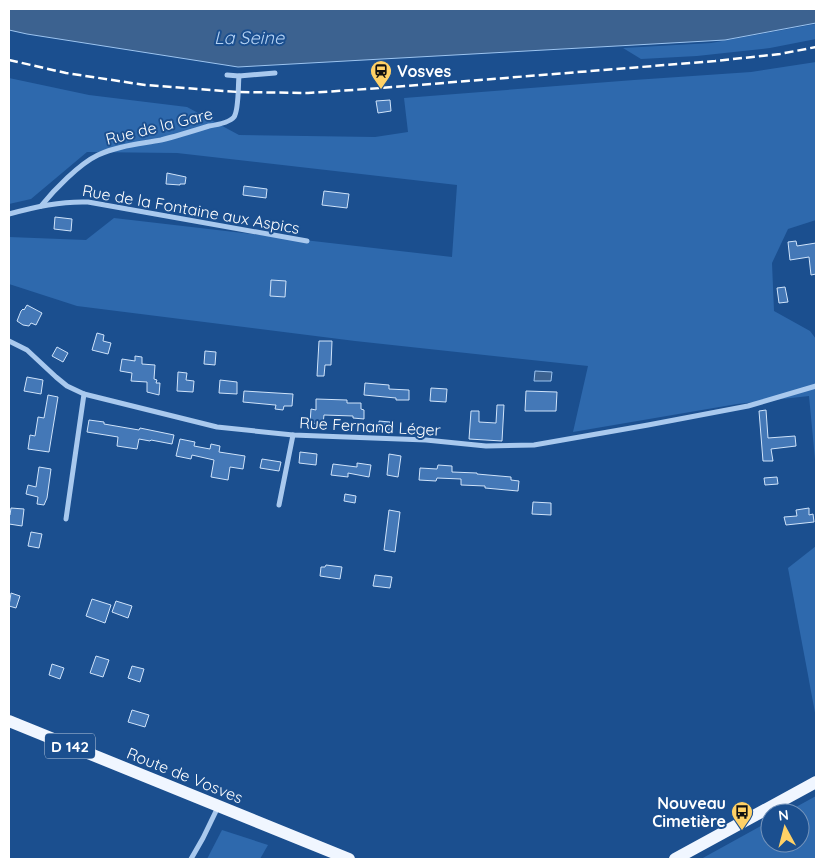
<svg xmlns="http://www.w3.org/2000/svg" width="825" height="868" viewBox="0 0 825 868" font-family="Quicksand,sans-serif">
<style>
.green{fill:#2e69ad}
.water{fill:#3c6290;stroke:#9cc4f0}
.building{fill:#4478b7;stroke:#cfe3fa}
.lines{fill:none;stroke-linecap:round;stroke-linejoin:round}
.street{stroke:#a9c9ee;stroke-width:5}
.primary{stroke:#f0f6ff;stroke-width:12}
.rail{stroke:#fff;stroke-width:2.5;stroke-dasharray:9 4;stroke-linecap:butt}
.labels{text-anchor:middle;dominant-baseline:central;stroke-width:4;stroke-linejoin:round;paint-order:stroke}
.shield{fill:#1b4f8f;stroke:#bbcadd;stroke-width:1}
.shield-label{font-size:15px;font-weight:bold;fill:#fff}
.poi-label{font-size:16px;font-weight:bold;fill:#fff;stroke:#1b4f8f;text-anchor:start}
.street-label{font-size:16px;fill:#fff;stroke:#1b4f8f}
.water-label{font-size:18px;font-style:italic;fill:#b5d3f5;stroke:#1b4f8f}
</style>
<rect width="100%" height="100%" fill="#1b4f8f"/>
<g class="green">
<polygon points="816,24 816,39 770,48 697,56 641,59 623,48 711,43"/>
<polygon points="816,62 816,220 788,229 772,263 774,311 810,331 816,339 816,470 809,396 737,404 573,432 588,366 355,341 77,306 9,284 9,237 86,240 114,218 452,257 457,185 177,153 87,152 31,199 9,204 9,78 89,95 187,107 239,135 375,137 408,132 404,98 634,80 751,72"/>
<polygon points="816,546 816,718 788,568"/>
<polygon points="816,796 816,859 701,859 770,821 770,843 800,843 800,813 785,813"/>
<polygon points="222,830 268,845 260,859 207,859"/>
</g>
<g class="water">
<polygon points="9,9 816,9 816,23 725,40 238,67 27,34 9,30"/>
<polygon points="535,371 552,372 551,381 534,381"/>
</g>
<g class="building">
<polygon points="390,100 391,111 378,113 376,101"/>
<polygon points="167,173 186,177 185,184 180,184 180,185 166,184"/>
<polygon points="244,186 267,189 266,198 243,195"/>
<polygon points="324,191 349,194 347,208 322,205"/>
<polygon points="55,217 72,219 71,231 54,229"/>
<polygon points="796,241 797,246 816,243 816,274 811,275 809,257 790,260 788,242"/>
<polygon points="271,280 286,281 285,297 270,296"/>
<polygon points="785,287 788,302 779,303 777,288"/>
<polygon points="27,305 42,313 36,325 31,323 29,326 23,325 17,321 21,311 23,309 24,310"/>
<polygon points="97,333 104,335 103,341 111,343 108,354 92,350"/>
<polygon points="319,341 332,341 331,365 325,365 324,376 317,376"/>
<polygon points="57,347 68,353 63,362 52,356"/>
<polygon points="205,351 216,352 215,365 204,364"/>
<polygon points="135,356 142,357 142,364 155,365 154,379 157,380 156,383 160,383 159,395 147,392 147,382 131,381 132,373 120,371 122,359 135,361"/>
<polygon points="178,372 187,373 186,380 194,381 193,392 177,391"/>
<polygon points="27,377 43,380 41,394 24,391"/>
<polygon points="220,380 237,382 237,394 219,393"/>
<polygon points="365,383 389,385 389,389 409,390 409,400 396,400 396,398 364,395"/>
<polygon points="431,388 447,389 446,402 430,401"/>
<polygon points="244,391 293,394 292,406 284,406 283,410 275,409 276,405 275,405 243,402"/>
<polygon points="526,391 557,392 556,411 525,411"/>
<polygon points="48,395 58,397 49,452 28,449 30,435 35,436 38,417 44,418"/>
<polygon points="316,399 347,400 347,403 361,403 361,409 364,410 364,419 353,418 353,416 324,415 323,424 310,423 311,409 316,410"/>
<polygon points="497,405 504,405 502,441 469,439 471,411 479,411 479,422 496,423"/>
<polygon points="766,410 768,438 795,436 796,446 771,449 773,461 763,461 759,411"/>
<polygon points="89,420 104,422 104,424 139,430 140,428 174,435 172,444 151,440 150,441 139,439 137,449 117,446 118,437 87,432"/>
<polygon points="379,421 390,422 390,430 379,429"/>
<polygon points="180,439 195,442 194,446 210,449 211,444 220,446 219,452 245,456 243,469 230,467 228,480 211,477 214,460 192,455 191,459 176,456"/>
<polygon points="300,452 317,454 316,465 299,463"/>
<polygon points="389,454 401,456 398,477 387,475"/>
<polygon points="262,459 281,462 279,471 260,468"/>
<polygon points="357,463 371,465 369,477 348,473 348,477 331,475 333,464 357,467"/>
<polygon points="438,465 452,466 452,472 477,473 477,474 511,477 511,480 519,481 518,491 485,488 485,486 461,485 461,479 437,478 436,481 419,480 420,468 437,469"/>
<polygon points="39,467 51,469 47,498 44,505 37,504 38,497 26,494 28,485 36,487"/>
<polygon points="777,477 778,484 765,485 764,478"/>
<polygon points="345,494 356,496 355,503 344,501"/>
<polygon points="533,502 551,503 551,515 532,514"/>
<polygon points="11,508 24,509 22,526 9,524 9,515 10,515"/>
<polygon points="809,508 809,515 813,514 814,522 786,525 784,517 797,516 796,510"/>
<polygon points="389,510 400,512 395,552 384,550"/>
<polygon points="31,532 42,534 39,548 28,546"/>
<polygon points="326,565 342,567 340,579 320,576 321,567 325,567"/>
<polygon points="375,575 392,577 390,588 373,586"/>
<polygon points="11,593 20,596 16,608 9,606"/>
<polygon points="92,599 111,605 105,623 86,616"/>
<polygon points="116,601 132,606 128,618 112,612"/>
<polygon points="96,656 109,660 103,677 90,673"/>
<polygon points="52,664 64,668 60,679 49,675"/>
<polygon points="132,666 144,669 140,682 128,678"/>
<polygon points="132,710 149,715 145,727 128,722"/>
</g>
<g class="lines">
<g class="street">
<polyline points="227,75 239,76 275,73"/>
<path d="M41,206c13,-16 38,-42 57,-51 19,-9 42,-11 63,-15 16,-4 32,-9 48,-14 7,-1 20,-3 25,-9 5,-7 4,-32 5,-41"/>
<path d="M9,214c26,-7 52,-13 79,-12l219,39"/>
<polyline points="9,341 27,350 56,377 67,386 84,394 217,427 293,435 426,440 486,446 534,445 648,425 748,406 816,386"/>
<polyline points="279,505 293,435"/>
<polyline points="66,519 84,394"/>
<polyline points="191,859 203,838 218,807"/>
</g>
<g class="primary">
<polyline points="9,721 349,859"/>
<polyline points="675,859 816,782"/>
</g>
<polyline class="rail" points="9,60 66,73 145,85 238,92 308,93 381,88 715,61 780,54 816,47"/>
</g>
<defs>
<g id="station-pin" transform="scale(1.125)"><path d="M0 17L-7.5 6A9.5 9.5 0 1 1 7.5 6Z" fill="#ffd166" stroke="#1b4f8f"/><path d="M-3-6H3Q5-6 5-4V2Q5 4 3 4L4.5 6H3L1.5 4h-3L-3 6H-4.5L-3 4Q-5 4-5 2V-4Q-5-6-3-6ZM-3.5-4v3h7v-3ZM-3.5 1v1.5H-2V1ZM2 1v1.5H3.5V1Z" fill="#111"/></g>
<g id="bus-pin" transform="scale(1.125)"><path d="M0 17L-7.5 6A9.5 9.5 0 1 1 7.5 6Z" fill="#ffd166" stroke="#1b4f8f"/><path d="M-5-6H5V4H4V6H2V4H-2V6H-4V4H-5ZM-3.5-4V0h7V-4ZM-3.5 1.2v1.5H-2V1.2ZM2 1.2v1.5H3.5V1.2Z" fill="#111"/></g>
</defs>
<g fill-rule="evenodd">
<use href="#station-pin" x="381" y="71"/>
<use href="#bus-pin" x="742" y="812"/>
</g>
<g class="labels">
<rect class="shield" x="45" y="733.5" width="50" height="25" rx="4"/>
<g class="shield-label">
<text x="70" y="746">D 142</text>
</g>
<g class="poi-label">
<text x="397" y="71">Vosves</text>
<text x="726" y="803" text-anchor="end">Nouveau<tspan x="726" dy="18">Cimetière</tspan></text>
</g>
<g class="street-label">
<text transform="translate(159 126) rotate(-14)">Rue de la Gare</text>
<text transform="translate(191 209) rotate(10)">Rue de la Fontaine aux Aspics</text>
<text transform="translate(370 426) rotate(3)">Rue Fernand Léger</text>
<text transform="translate(185 775) rotate(22)">Route de Vosves</text>
</g>
<g class="water-label">
<text x="249" y="37">La Seine</text>
</g>
</g>
<rect width="825" height="868" fill="none" stroke="#ffffff" stroke-width="20"/>
<g transform="translate(785 828) rotate(353)"><circle r="24" fill="#1b4f8f" stroke="#7695bc"/>
<path d="M0-4L9 19L0 12L-9 19Z" fill="#ffd166"/>
<text y="-8" font-size="14" font-weight="bold" text-anchor="middle" fill="#ffffff">N</text>
</g>
</svg>
